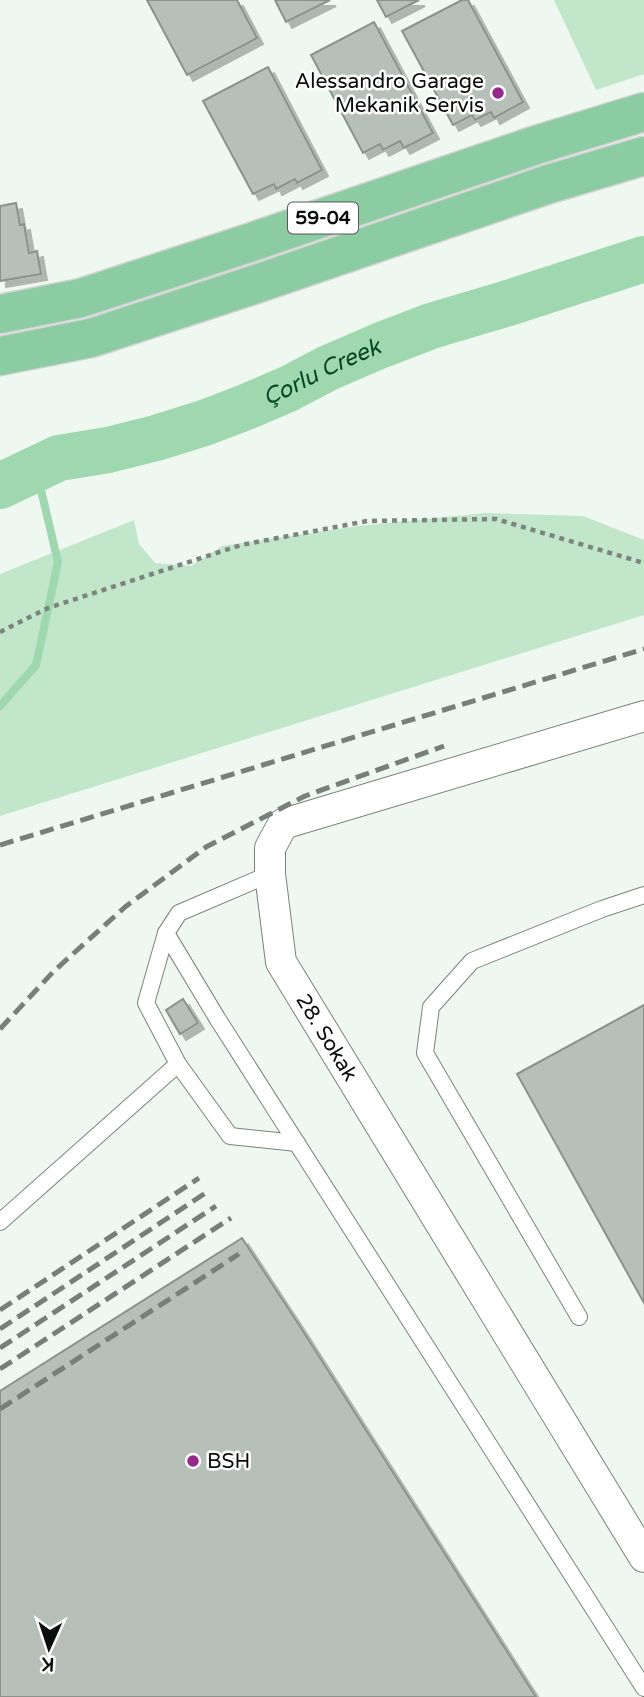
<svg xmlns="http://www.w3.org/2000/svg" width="644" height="1697" viewBox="0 0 644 1697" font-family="'Varela Round',sans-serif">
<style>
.green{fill:#c1e6ca}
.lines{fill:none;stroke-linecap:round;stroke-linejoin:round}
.stream{stroke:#9fd7ae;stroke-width:8}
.river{stroke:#9fd7ae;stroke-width:46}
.building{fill:#b6c0b8;stroke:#89928b;stroke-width:2;filter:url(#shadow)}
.service-casing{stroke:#7a837c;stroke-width:18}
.minor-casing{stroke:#7a837c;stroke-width:32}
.primary-casing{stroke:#d3d3d3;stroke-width:41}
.path{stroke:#7d837e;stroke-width:4.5;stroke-dasharray:5 5;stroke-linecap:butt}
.service{stroke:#fff;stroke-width:16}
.minor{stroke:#fff;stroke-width:30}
.primary{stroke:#8bcca3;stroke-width:38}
.rail{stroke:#787e79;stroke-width:5;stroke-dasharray:14 7;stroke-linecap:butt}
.poi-dot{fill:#96298b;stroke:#fff;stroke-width:2.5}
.labels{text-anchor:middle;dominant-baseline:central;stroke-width:5;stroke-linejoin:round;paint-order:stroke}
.shield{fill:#fff;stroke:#545654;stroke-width:2}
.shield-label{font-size:19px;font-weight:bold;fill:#0a0d0b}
.poi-label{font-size:21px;fill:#0a0d0b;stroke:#fff;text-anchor:end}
.street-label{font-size:21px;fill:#0a0d0b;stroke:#fff}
.water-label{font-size:23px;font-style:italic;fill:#024621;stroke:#fff}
</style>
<defs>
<filter id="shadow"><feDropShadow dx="6" dy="6" stdDeviation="0" flood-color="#0004"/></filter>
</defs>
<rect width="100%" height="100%" fill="#eef8f0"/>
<g class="green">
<polygon points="554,0 644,0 644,74 596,90"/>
<polygon points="485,513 583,516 644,540 644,615 0,816 0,574 134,520 139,544 155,563 191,566 222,546 358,526"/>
</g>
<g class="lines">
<polyline class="stream" points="0,706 36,665 58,562 36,469"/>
<path class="river" id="s1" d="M0,486l59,-28 49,-8 48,-12 48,-15 42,-16 42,-18 40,-21 51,-22 52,-20 74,-22 139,-45"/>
</g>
<g class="building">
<polygon points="147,0 237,0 257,38 187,75"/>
<polygon points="275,0 330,0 286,22"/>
<polygon points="377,0 419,0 386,17"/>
<polygon points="462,0 468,0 523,102 494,118 491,112 475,120 472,115 453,125 402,31"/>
<polygon points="374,22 433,133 404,148 400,141 383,150 380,144 363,153 311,55"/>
<polygon points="268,67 322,170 297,183 295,179 276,189 274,184 253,194 203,101"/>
<polygon points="16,203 20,225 24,224 29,253 37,251 41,274 0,281 0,206"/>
<polygon points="183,999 198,1023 180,1034 166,1010"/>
<polygon points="644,1005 644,1303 517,1074"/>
<polygon points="242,1238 301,1328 536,1697 0,1697 0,1391"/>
</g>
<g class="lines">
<g class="service-casing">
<g id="service">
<polyline points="270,874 179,913 166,933 146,1003 178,1064 230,1136 297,1143"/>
<polyline points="166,933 217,1018 644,1688"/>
<polyline points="0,1222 178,1064"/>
<polyline points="579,1317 425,1053 431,1007 472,961 602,909 644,895"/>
</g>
</g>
<g class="minor-casing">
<g id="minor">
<path id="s2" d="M644,716l-361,108 -13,24v26l11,88 363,595"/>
</g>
</g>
<g class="primary-casing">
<g id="primary">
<polyline points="0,314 81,298 246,244 536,145 644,112"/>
<polyline points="0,356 91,338 259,283 549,184 644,156"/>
</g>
</g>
<polyline class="path" points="0,632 48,608 241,545 367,521 496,519 644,563"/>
<use href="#service" class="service"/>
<use href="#minor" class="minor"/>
<use href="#primary" class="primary"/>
<g class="rail">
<polyline points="0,845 644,649"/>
<polyline points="0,1029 54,971 125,907 206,847 305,796 444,746"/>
<polyline points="0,1310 199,1178"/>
<polyline points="0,1329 207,1192"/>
<polyline points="0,1348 216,1206"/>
<polyline points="0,1369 231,1218"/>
<polyline points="0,1409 239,1254"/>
</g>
</g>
<g class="poi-dot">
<circle cx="498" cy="93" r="7"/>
<circle cx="193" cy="1461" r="7"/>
</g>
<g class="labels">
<rect class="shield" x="288" y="202.5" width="70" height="31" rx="5"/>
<g class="shield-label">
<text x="323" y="218">59-04</text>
</g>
<g class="poi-label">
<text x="484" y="81">Alessandro Garage<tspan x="484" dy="24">Mekanik Servis</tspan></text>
<text x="207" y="1461" text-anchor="start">BSH</text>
</g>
<g class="street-label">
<text stroke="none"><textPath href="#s2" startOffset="607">28. Sokak</textPath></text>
</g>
<g class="water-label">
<text stroke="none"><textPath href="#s1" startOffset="343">Çorlu Creek</textPath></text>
</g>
</g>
<g transform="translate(49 1648) rotate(183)" stroke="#ffffff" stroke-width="5" paint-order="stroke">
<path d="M0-5L12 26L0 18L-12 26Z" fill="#0a0d0b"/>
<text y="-10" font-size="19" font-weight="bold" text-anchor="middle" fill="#0a0d0b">K</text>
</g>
</svg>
